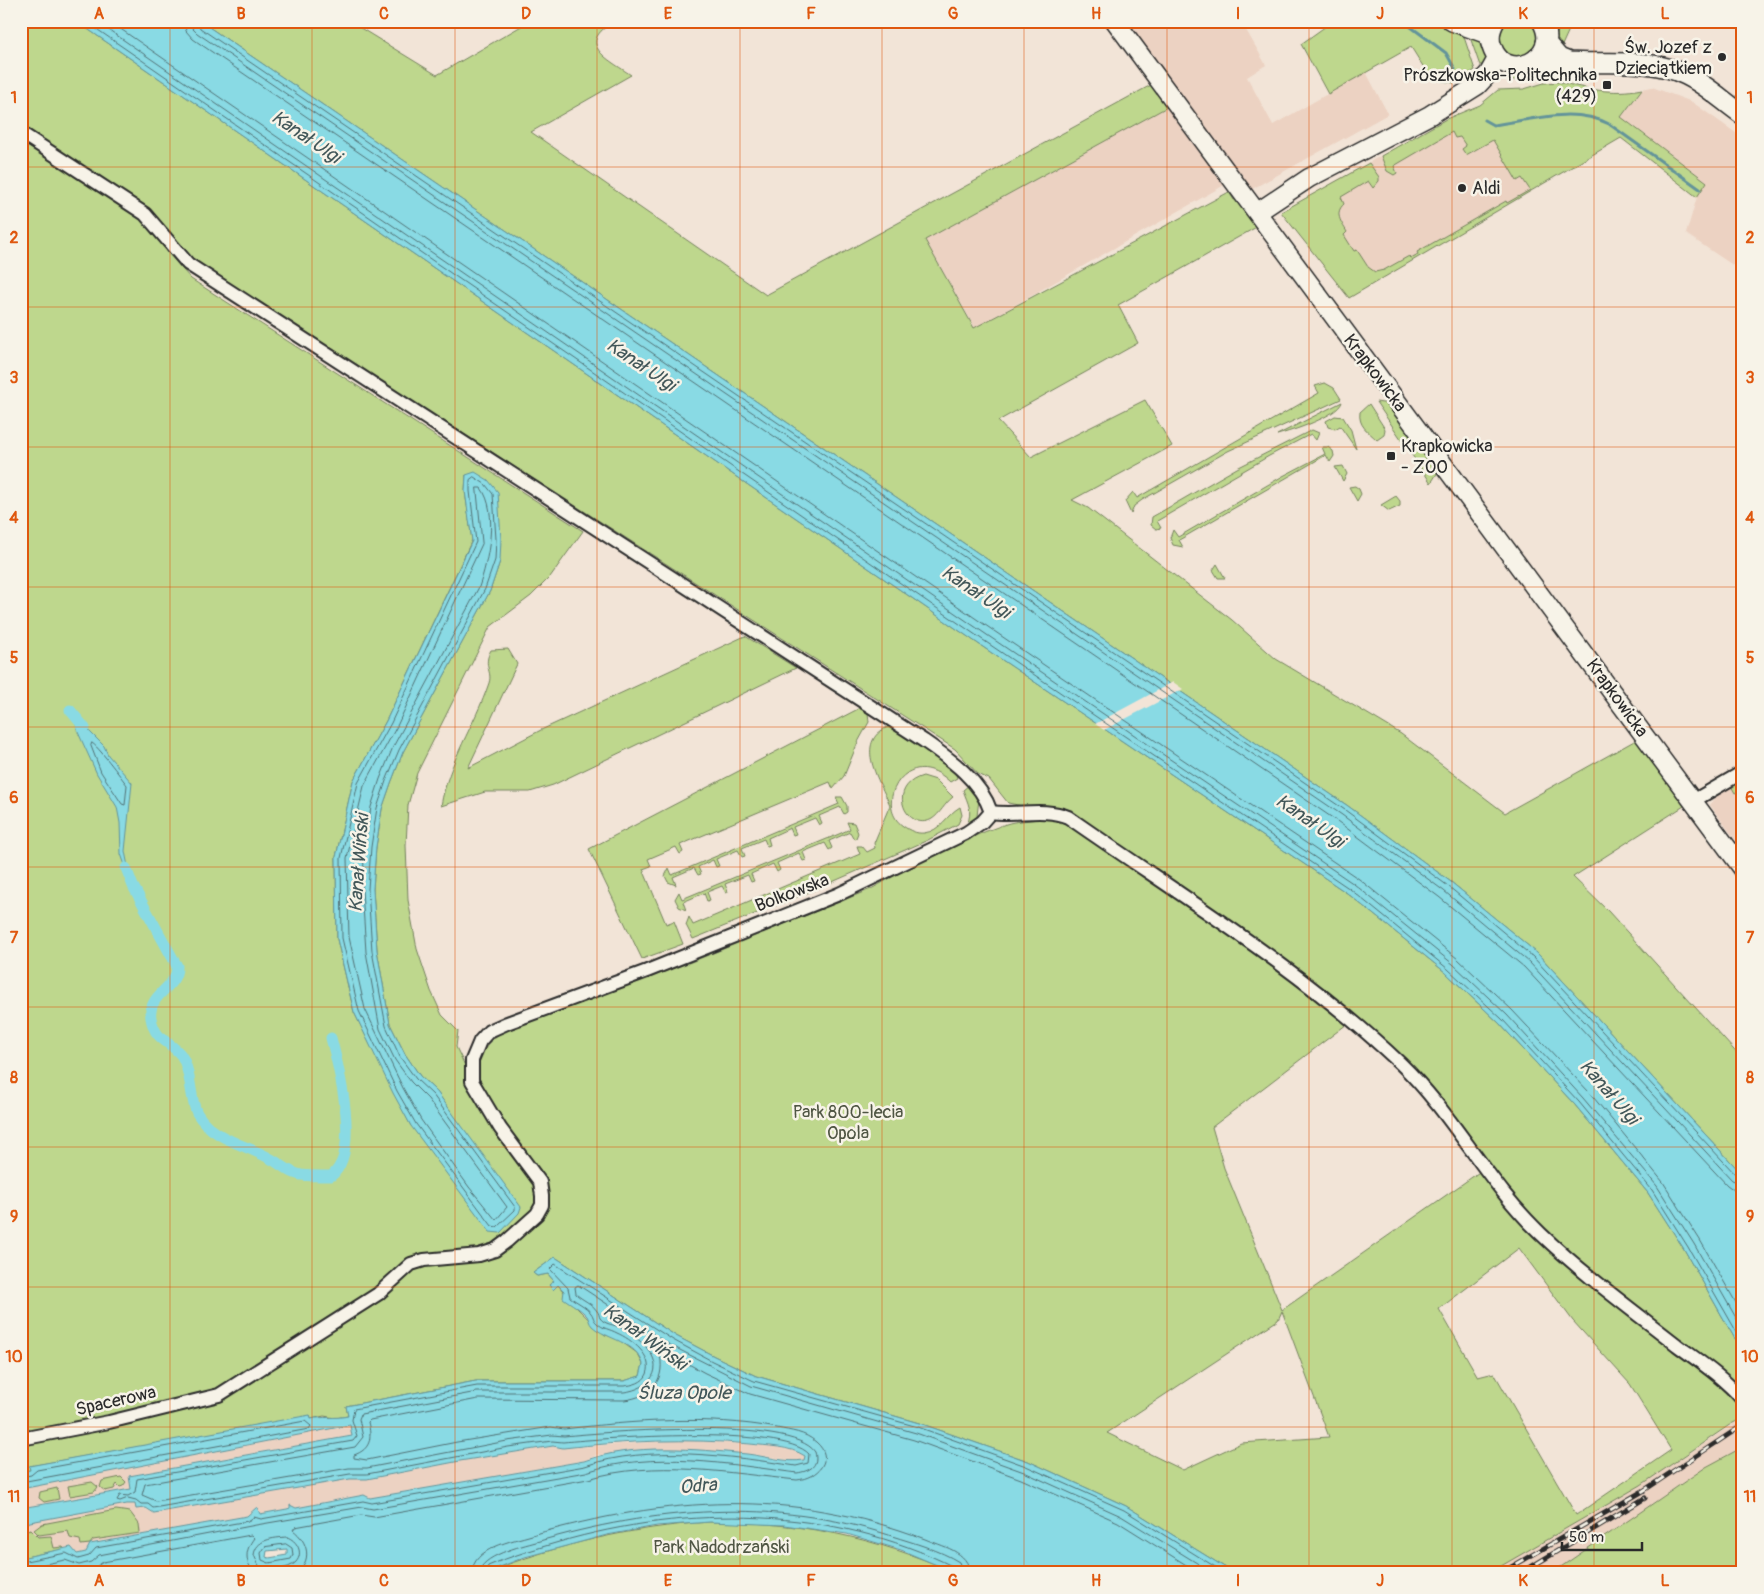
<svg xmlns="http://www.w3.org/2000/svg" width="1764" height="1594" viewBox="0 0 1764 1594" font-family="Pangolin,sans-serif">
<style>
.built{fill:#ecd2c2}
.green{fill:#bed78d;stroke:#74815c;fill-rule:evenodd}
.water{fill:#89dae4;stroke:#63949a;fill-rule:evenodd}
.pier{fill:#f2e4d7}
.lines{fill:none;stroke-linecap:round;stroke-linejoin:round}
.shore{stroke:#517175;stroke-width:1}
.stream{stroke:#63949a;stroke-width:3}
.canal{stroke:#89dae4;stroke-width:11}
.street-casing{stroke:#2b2b2b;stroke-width:16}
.secondary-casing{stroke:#2b2b2b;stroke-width:21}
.primary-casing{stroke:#2b2b2b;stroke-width:22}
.street{stroke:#f7f3e8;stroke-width:12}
.secondary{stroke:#f7f3e8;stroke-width:18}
.primary{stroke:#f7f3e8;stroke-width:19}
.rail-casing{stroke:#2b2b2b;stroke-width:5}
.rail{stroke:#f7f3e8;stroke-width:3;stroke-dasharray:9;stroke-linecap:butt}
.grid{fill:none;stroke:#df570e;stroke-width:1;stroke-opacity:0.55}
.poi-dot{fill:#2b2b2b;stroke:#f7f3e8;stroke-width:2}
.labels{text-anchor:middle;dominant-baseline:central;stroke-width:5;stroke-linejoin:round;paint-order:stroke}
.poi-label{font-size:18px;fill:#2b2b2b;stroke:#f7f3e8;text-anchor:end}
.street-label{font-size:18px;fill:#2b2b2b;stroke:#f7f3e8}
.park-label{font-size:18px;fill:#505644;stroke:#f7f3e8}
.water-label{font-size:19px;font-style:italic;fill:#425759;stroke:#f7f3e8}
.neatline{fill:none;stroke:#df570e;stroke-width:2}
.grid-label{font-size:16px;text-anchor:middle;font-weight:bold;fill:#df570e}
</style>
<rect width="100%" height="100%" fill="#f2e4d7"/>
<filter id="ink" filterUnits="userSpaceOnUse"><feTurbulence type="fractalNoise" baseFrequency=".02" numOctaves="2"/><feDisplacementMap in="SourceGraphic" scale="10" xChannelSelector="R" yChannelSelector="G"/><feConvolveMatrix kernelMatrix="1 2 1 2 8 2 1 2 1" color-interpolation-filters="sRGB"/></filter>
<g filter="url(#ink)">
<g class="built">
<polygon points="1126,21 1241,21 1266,65 1247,77 1273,125 1366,72 1388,114 1252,189 1187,107"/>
<polygon points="1652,87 1692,102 1743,138 1743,272 1686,234 1697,197 1707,182 1621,117 1642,89"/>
<polygon points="1167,107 1179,120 1226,184 975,328 925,240"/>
<polygon points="1446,119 1621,138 1349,298 1281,212"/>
<polygon points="1743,779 1743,850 1710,805 1716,797"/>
<polygon points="1741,1419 1743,1422 1743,1447 1706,1467 1552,1573 1489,1573 1641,1485"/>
<polygon points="350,1425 352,1436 129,1476 132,1489 21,1508 22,1487"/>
<polygon points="682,1440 772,1446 798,1452 805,1456 804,1460 797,1461 749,1454 678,1450 597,1455 584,1461 370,1498 364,1495 296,1508 290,1506 287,1509 260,1514 257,1508 248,1516 91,1544 86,1552 77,1554 70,1547 21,1558 21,1526 29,1522 127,1504 135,1504 154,1513 350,1479 367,1479 460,1461 553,1446 563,1448"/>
</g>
<g class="green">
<circle cx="1518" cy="38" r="19"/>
<path d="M21,21h55l904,624 367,248 98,79 54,51 76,82 73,88 36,56 59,104v69l-2,-3 -10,5 -90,61 -152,88h-255l-108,-67 -98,-45 -109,-38 -163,-47 -42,-20 -38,-20 -121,-79 -22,16 4,3 11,-2 6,7 -5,4 4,4 5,-4 20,24 27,26 10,2 22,16 6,11 -3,12 -16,5h-148l-130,25 2,10 -13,2 -11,-2 -13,3 -1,-3 -280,50v4l-9,2zM162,238l24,18 769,493 23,25 11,5 19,24 15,3h31l4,6c-17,11 -37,6 -55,13 -46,16 -90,40 -132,64l-180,73 -181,64c-20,13 -26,21 -35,43l-8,1 -11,-23 2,-16 -16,-16 -11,-24 -14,-42 -9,-49 -2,-55 2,-40 9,-32 73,-146 41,-31 19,-19 33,-46 -392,-252 -24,-27zM466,475l34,86 -10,30 -87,161 -12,31 -9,26 -6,38 -3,42 4,61 13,74 15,30 15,22 17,16 30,43 -56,-9 -57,-114 -17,-73 -1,-82 17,-76 33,-60 86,-181 -7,-49zM1351,1021l103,104 31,43 -203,142 -58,-142 -12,-41zM1519,1248l54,73 57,63 41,66 -95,65 -82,-142 -16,4 -39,-68zM1282,1311l47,126 -88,6 -58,27 -76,-37 171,-113z"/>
<path d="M200,21h149l88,54 93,-54h85c-41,23 -7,38 16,54l-100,57 235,163 385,-210 16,22 -242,133 49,88 255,-136 5,8 6,-3 20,28 -142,80 20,38 -140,78 33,36 114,-57 27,46 -100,54 16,8 144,112 44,39 125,75 104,79 131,-73 48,66 -111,71 35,34 135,149v115l-206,-222 -86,-71 -103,-76z"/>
<polygon points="1333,21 1436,21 1463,34 1475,70 1454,83 1431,79 1411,47 1328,94 1301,44"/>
<path d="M1568,21h5l-14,31c-5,-14 -4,-23 9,-31z"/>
<path d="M1473,33c11,9 16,18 15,32h-8l-1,-2 -8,-23z"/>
<path d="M1536,68l11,1c-12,12 -27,12 -43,10l8,-5z"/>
<path d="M1559,82c29,7 52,13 83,7l-21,28 86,65 -10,15 -76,-59 -272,160 -68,-86 88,-49 10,14v4l-6,7 -5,-7 -27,16 3,7c-10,9 -3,18 3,28l-3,3 10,16 3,-1 11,17 7,5 9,-2 25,-14 2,2 7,-4 -1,-2 89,-51 1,2 23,-13 -8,-12 -5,3 -24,-41 -27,15 -4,-6 4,-3 -6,-9 -5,1 -3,-6 -58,34 3,7 -3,2 -7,-4 -6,-15 65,-37 34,-14 18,-15 26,-1 20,-6z"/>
<polygon points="1325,383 1334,388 1341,399 1228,451 1142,500 1134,506 1131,514 1125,501 1133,492 1137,498 1319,393 1315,386"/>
<path d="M1342,402c-4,14 -50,29 -65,33z"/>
<polygon points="1376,402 1389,404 1438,472 1431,483"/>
<path d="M1369,404l16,25 -1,6 -7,5c-9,-9 -19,-14 -17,-28z"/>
<polygon points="1335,416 1343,417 1351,430 1356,449 1340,426 1335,429 1328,427 1326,421"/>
<polygon points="1312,430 1319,433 1316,440 1311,434 1269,456 1157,521 1161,528 1156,529 1151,525 1152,517 1237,468"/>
<polygon points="1322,447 1328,447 1333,451 1334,456 1330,462 1326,455 1179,540 1183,547 1173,545 1170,538 1173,530 1178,537 1283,476 1325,454"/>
<polygon points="1343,466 1347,474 1343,481 1335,467"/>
<polygon points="1355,486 1359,489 1361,494 1357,501 1349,487"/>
<polygon points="1396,496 1400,501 1400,506 1389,511 1381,505"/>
<polygon points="1217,564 1225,578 1218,578 1213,570"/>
<path d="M745,636l51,32 -243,117 -23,7h-45l-44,14c7,-44 34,-81 48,-123 4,-12 -7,-17 2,-33l17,-1 9,15 -49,104 73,-38z"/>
<polygon points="862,704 868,713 869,722 858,742 844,776 833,789 830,782 680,845 683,852 680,854 676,847 648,859 651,866 643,869 666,924 674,921 683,944 642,959 589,849 858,709"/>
<path d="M888,727h7l60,44 2,7 -7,4c-42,-41 -78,22 -47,44 6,4 13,8 21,7 17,-2 22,-18 36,-26l2,8 -4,9 -30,16 -114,50 -121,49 -7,-14 3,-8 4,8 167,-71 -3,-8h5l5,6 8,-4 -1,-5 16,-38c-10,-23 -37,-63 -2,-78z"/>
<path d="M923,776l13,4 17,17c-8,6 -13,17 -21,22 -24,14 -48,-32 -9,-43z"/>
<polygon points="1743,779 1743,790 1735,793 1731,786"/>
<path d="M969,785l10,14 -2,17 -3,7 -7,2c6,-15 1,-21 -4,-35z"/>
<polygon points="836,797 842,797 847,806 847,812 844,814 840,807 819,816 822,823 819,825 815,818 793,827 796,834 793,835 790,828 768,838 770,845 767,846 764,839 742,848 745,856 742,857 738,850 716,859 719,866 716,867 713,860 698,867 701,874 698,875 694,868 673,877 676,885 668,882 665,876 669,868 672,875 825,810 839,804"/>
<polygon points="847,822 854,823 858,833 856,838 854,839 850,832 829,841 832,848 829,850 825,843 803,852 806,860 803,861 799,853 777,863 780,870 777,872 773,864 751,874 754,881 751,882 748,875 725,884 728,892 726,893 722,886 707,892 710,900 707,901 704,893 683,902 686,910 679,907 675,899 679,892 682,899 839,834 850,829"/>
<polygon points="1743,1447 1743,1573 1552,1573 1706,1467"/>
<polygon points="121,1477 126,1482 123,1486 120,1487 117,1484 114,1489 105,1491 100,1487 102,1481"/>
<polygon points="92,1482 98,1487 94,1492 70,1496 68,1486"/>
<polygon points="57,1488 59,1499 44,1502 39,1498 40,1492"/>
<polygon points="116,1510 130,1512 139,1524 140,1533 93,1540 90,1544 81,1545 80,1540 70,1538 68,1531 39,1535 34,1530 42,1524"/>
<path d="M710,1522c91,0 162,14 246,51h-471c73,-29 147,-46 225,-51z"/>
<polygon points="31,1530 38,1537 51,1536 54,1548 63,1547 64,1549 21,1558 22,1532"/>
</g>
<g class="water">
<polygon points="76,21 200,21 1348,806 1451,882 1537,953 1743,1175 1743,1353 1684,1249 1648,1193 1575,1105 1499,1023 1445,972 1347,893 980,645"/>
<polygon points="475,472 488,480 498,492 501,539 500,561 490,591 403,752 391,783 382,809 376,847 373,889 377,950 390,1024 405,1054 420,1076 437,1092 521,1207 519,1213 500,1233 490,1232 411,1126 393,1093 354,1012 337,939 336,857 353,781 386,721 472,541 465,491 466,475"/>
<polygon points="75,717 104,746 108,755 132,783 125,851 131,882 121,854 120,823 117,807 97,774 77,730"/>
<path d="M555,1257l121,79 38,20 42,20 163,47 109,38 98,45 108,67h-278l-55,-23 -54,-16 -63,-9 -74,-3 -53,4 -50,9 -82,22 -40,16h-464v-15l50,-11 6,7 9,-2 4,-8 157,-28 10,-9 3,7 27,-5 3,-1v-3l6,3 68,-13 6,3 214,-37c49,-18 111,-12 163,-7 18,2 39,9 57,6l1,-4c-15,-10 -38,-10 -55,-12 -63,-6 -124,-3 -187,4l-10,-2 -93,15 -93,18h-17l-196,34 -8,-5 -10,1 -1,-5h-8l-97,18 -9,4v-18l110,-19 -2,-13 223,-40 -2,-11 -329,64v-17l9,-2 -1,-4 281,-51 1,4c12,-3 23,0 37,-3l-2,-10 130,-25h148l16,-5 3,-12c-7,-23 -36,-24 -51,-38 -3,-3 -3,-7 -5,-10 -6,-7 -16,-12 -24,-18l1,-7 -6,-6 -5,5 -4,-5 5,-4 -6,-7 -11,2 -4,-3zM287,1549v6l-18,3 -3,-1 1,-6z"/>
</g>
<polygon class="pier" points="1173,682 1183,689 1104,730 1095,724"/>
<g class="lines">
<g class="shore">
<polyline points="85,21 983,640 1350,889 1448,969 1502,1019 1579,1102 1652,1190 1688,1247 1743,1343"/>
<polyline points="96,21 987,635 1354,884 1453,964 1507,1015 1583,1098 1657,1186 1694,1244 1743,1330"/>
<polyline points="109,21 991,629 1359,879 1458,959 1512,1010 1589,1092 1663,1182 1700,1240 1743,1315"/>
<polyline points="184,21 186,31 193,39 1337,821 1439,897 1524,967 1727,1185 1734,1190 1743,1191"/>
<polyline points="191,21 192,28 197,33 1342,815 1444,891 1529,962 1732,1180 1743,1184"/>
<polyline points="198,21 200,28 1345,810 1448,886 1533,957 1737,1176 1743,1178"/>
<polygon points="474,477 485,484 493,494 496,539 495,560 485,589 399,750 386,781 377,808 371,847 368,889 372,951 386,1026 400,1057 416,1079 433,1095 515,1207 515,1210 497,1227 492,1226 416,1124 397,1091 359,1011 342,938 341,858 358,783 391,723 476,542 470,491 470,480"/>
<path d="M477,488h4c18,24 7,73 -2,99l-86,160 -13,32 -9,28 -6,39 -3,44 4,62 14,77 15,31 16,22 17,17 79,108 -11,13 -27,-33 -48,-67 -18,-32 -38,-79 -16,-72 -2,-79 17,-72 33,-60 85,-182z"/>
<path d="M92,743c5,2 29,34 35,42l-2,20 -3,-1 -21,-32 -10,-26z"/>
<polyline points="21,1477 31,1475 37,1470 305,1421 311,1426 309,1429 21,1482"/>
<path d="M287,1537c10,3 17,16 9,25 -7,8 -29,10 -37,4l-5,-11c2,-16 19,-17 33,-18z"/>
<polygon points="286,1544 292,1548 293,1555 291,1559 269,1563 262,1560 261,1553 265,1547"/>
<path d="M21,1562l45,-9 12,6 11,-3 7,-8 152,-27 6,-4 7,2 102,-18 9,2 213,-37c63,-22 146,-10 211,0l12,-3 1,-9c-26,-29 -203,-16 -246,-12l-11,-1 -44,6 -141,27h-17l-197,34 -5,-4h-7l-5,-4 -8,-2 -8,3 -3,-1 3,-5 8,1 7,-4 2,-13 216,-38 4,-5 -5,-16 2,-11 123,-23h147c9,-1 19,-3 23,-12 7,-18 -16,-35 -30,-41 -7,-4 -14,-4 -20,-10 -4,-3 -3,-6 -6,-10 -5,-7 -15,-11 -21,-16l-2,-9 -18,-19 5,-5 118,76 39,21 42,20 164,46 108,39 98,44 101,63"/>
<path d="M21,1569l44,-9 14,5 12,-3 8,-7 157,-30 106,-18 11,2 213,-37c67,-22 142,-8 211,1 13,-2 22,-7 18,-21 -23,-35 -209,-20 -251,-16l-12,-1 -45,6 -140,27h-18l-193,33 -14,-6 3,-11 210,-37 8,-10 -4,-18 2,-5 116,-22h147c26,-3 42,-23 22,-45 -6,-7 -17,-15 -25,-19 -7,-4 -16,-3 -21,-10 -1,-2 -1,-5 -3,-7 -5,-8 -15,-11 -21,-17l-1,-7 3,-2 92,60 81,41 165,47 108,39 97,44 92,57"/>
<path d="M78,1573l15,-4 10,-7 148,-27 3,3c-9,12 -10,24 1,35"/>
<path d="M294,1573c20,-10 14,-32 -1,-43l2,-3 66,-12 13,2 214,-38c68,-20 139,-6 209,1 20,-2 39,-21 19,-38 -11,-10 -25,-11 -39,-14 -69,-13 -144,-7 -213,1l-13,-2 -94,15 -90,18 -13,-2v-3c17,-6 18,-17 14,-33l2,-2 108,-21 146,1c28,-3 43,-21 35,-49l2,-2 44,24 45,21 164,46 107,39 97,43 81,51"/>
<path d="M472,1573c0,-25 40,-32 60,-38 135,-38 259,-47 393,4 16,7 44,12 45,34"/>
<path d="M479,1573c1,-17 42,-27 57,-31 117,-34 238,-45 356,-6 22,7 48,14 67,26l4,11"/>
<path d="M485,1573l3,-7c23,-10 47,-17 71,-24 128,-37 274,-36 395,25l2,6"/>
</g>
<g class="stream">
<polyline points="1403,21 1446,53 1455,69"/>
<path d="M1484,120l9,5c37,-5 81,-19 116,-1l91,65"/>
</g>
<g class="canal">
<polyline points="70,710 85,728"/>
<path d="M126,868l7,18 44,80c1,22 -30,28 -26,52 4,23 18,22 30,37 11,16 9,46 16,58 16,27 50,32 74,46 10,5 18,14 30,16 9,1 20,1 30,1 30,-22 8,-108 0,-138"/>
</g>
<g class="street-casing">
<g id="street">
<path d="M21,133l124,81 43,50 736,477c26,18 57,40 67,71l-9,10 -16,11 -127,61 -192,77 -140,52 -18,8 -9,10 -8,19v21l28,47 40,54 2,14v9l-5,9 -30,27 -12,9 -16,5 -55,5 -13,4 -33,30 -159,101 -110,27 -88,17"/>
<polyline points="1693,801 1743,772"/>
<path d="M991,812c25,4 53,-5 77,5 113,79 233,152 333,247 53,51 86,119 140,170 42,40 90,75 136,111 23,17 47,33 66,55"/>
</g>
</g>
<g class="secondary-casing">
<g id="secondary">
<polyline points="1115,21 1743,869"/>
<polyline points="1258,212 1309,178 1430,115 1478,85 1489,73 1498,57"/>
</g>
</g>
<g class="primary-casing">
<g id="primary">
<polyline points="1452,21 1485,33 1490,37"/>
<path d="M1495,21c-5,9 -7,17 -3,26 12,38 72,13 50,-26"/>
<path d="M1546,43l13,15 10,4c39,3 80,-5 117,13 21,10 38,27 57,40"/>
<polyline points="1537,58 1566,71"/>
</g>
</g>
<use href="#street" class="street"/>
<use href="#secondary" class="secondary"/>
<use href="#primary" class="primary"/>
<g class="rail-casing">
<g id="rail">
<polyline points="1501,1573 1643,1491 1743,1425"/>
<polyline points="1521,1573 1645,1498"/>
</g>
</g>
<use href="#rail" class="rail"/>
</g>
</g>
<path class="grid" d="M170,21v1552M312,21v1552M455,21v1552M597,21v1552M740,21v1552M882,21v1552M1024,21v1552M1167,21v1552M1309,21v1552M1452,21v1552M1594,21v1552M21,167h1722M21,307h1722M21,447h1722M21,587h1722M21,727h1722M21,867h1722M21,1007h1722M21,1147h1722M21,1287h1722M21,1427h1722"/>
<g class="poi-dot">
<circle cx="1722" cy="57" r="5"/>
<rect x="1602" y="80" width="10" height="10" rx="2.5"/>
<circle cx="1462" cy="188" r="5"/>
<rect x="1386" y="451" width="10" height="10" rx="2.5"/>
</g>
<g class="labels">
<g class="poi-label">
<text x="1712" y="47">Św. Jozef z<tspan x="1712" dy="21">Dzieciątkiem</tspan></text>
<text x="1597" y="75">Prószkowska-Politechnika<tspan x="1597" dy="21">(429)</tspan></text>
<text x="1472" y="188" text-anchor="start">Aldi</text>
<text x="1401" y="446" text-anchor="start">Krapkowicka<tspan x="1401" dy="21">- ZOO</tspan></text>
</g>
<g class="street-label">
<text transform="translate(1375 373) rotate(53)">Krapkowicka</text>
<text transform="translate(1617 698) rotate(54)">Krapkowicka</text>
<text transform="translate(792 893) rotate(-21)">Bolkowska</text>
<text transform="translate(116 1401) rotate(-13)">Spacerowa</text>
</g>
<g class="park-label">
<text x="848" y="1112">Park 800-lecia<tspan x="848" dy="21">Opola</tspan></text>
<text x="721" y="1547">Park Nadodrzański</text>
</g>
<g class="water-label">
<text transform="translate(306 137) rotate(34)">Kanał Ulgi</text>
<text transform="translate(641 365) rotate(34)">Kanał Ulgi</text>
<text transform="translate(976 592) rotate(34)">Kanał Ulgi</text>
<text transform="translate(1310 821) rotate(35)">Kanał Ulgi</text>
<text transform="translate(359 863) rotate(-86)">Kanał Wiński</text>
<text transform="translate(1609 1092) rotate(49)">Kanał Ulgi</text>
<text transform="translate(645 1337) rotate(36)">Kanał Wiński</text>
<text x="684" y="1393">Śluza Opole</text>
<text transform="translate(698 1486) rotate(-5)">Odra</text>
</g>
</g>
<rect width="1764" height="1594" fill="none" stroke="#f7f3e8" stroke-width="55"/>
<path d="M1562 1542v8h80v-8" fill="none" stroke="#2b2b2b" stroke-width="2.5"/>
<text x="1569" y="1542" font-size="15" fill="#2b2b2b" stroke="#f7f3e8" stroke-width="4" paint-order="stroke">50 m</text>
<rect x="28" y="28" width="1708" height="1538" class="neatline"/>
<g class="grid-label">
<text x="99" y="19">A</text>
<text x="241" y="19">B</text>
<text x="384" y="19">C</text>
<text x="526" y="19">D</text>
<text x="668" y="19">E</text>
<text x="811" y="19">F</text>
<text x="953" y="19">G</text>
<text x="1096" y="19">H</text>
<text x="1238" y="19">I</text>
<text x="1380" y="19">J</text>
<text x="1523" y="19">K</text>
<text x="1665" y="19">L</text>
<text x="14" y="103">1</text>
<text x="1750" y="103">1</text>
<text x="14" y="243">2</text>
<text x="1750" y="243">2</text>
<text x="14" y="383">3</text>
<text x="1750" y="383">3</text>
<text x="14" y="523">4</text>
<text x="1750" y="523">4</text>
<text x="14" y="663">5</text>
<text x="1750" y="663">5</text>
<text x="14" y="803">6</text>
<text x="1750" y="803">6</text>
<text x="14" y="943">7</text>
<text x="1750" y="943">7</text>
<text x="14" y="1083">8</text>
<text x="1750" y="1083">8</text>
<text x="14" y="1222">9</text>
<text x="1750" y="1222">9</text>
<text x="14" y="1362">10</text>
<text x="1750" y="1362">10</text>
<text x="14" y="1502">11</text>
<text x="1750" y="1502">11</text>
<text x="99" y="1586">A</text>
<text x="241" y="1586">B</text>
<text x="384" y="1586">C</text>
<text x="526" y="1586">D</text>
<text x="668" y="1586">E</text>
<text x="811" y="1586">F</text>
<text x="953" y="1586">G</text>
<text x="1096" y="1586">H</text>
<text x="1238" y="1586">I</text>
<text x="1380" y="1586">J</text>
<text x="1523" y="1586">K</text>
<text x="1665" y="1586">L</text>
</g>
</svg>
